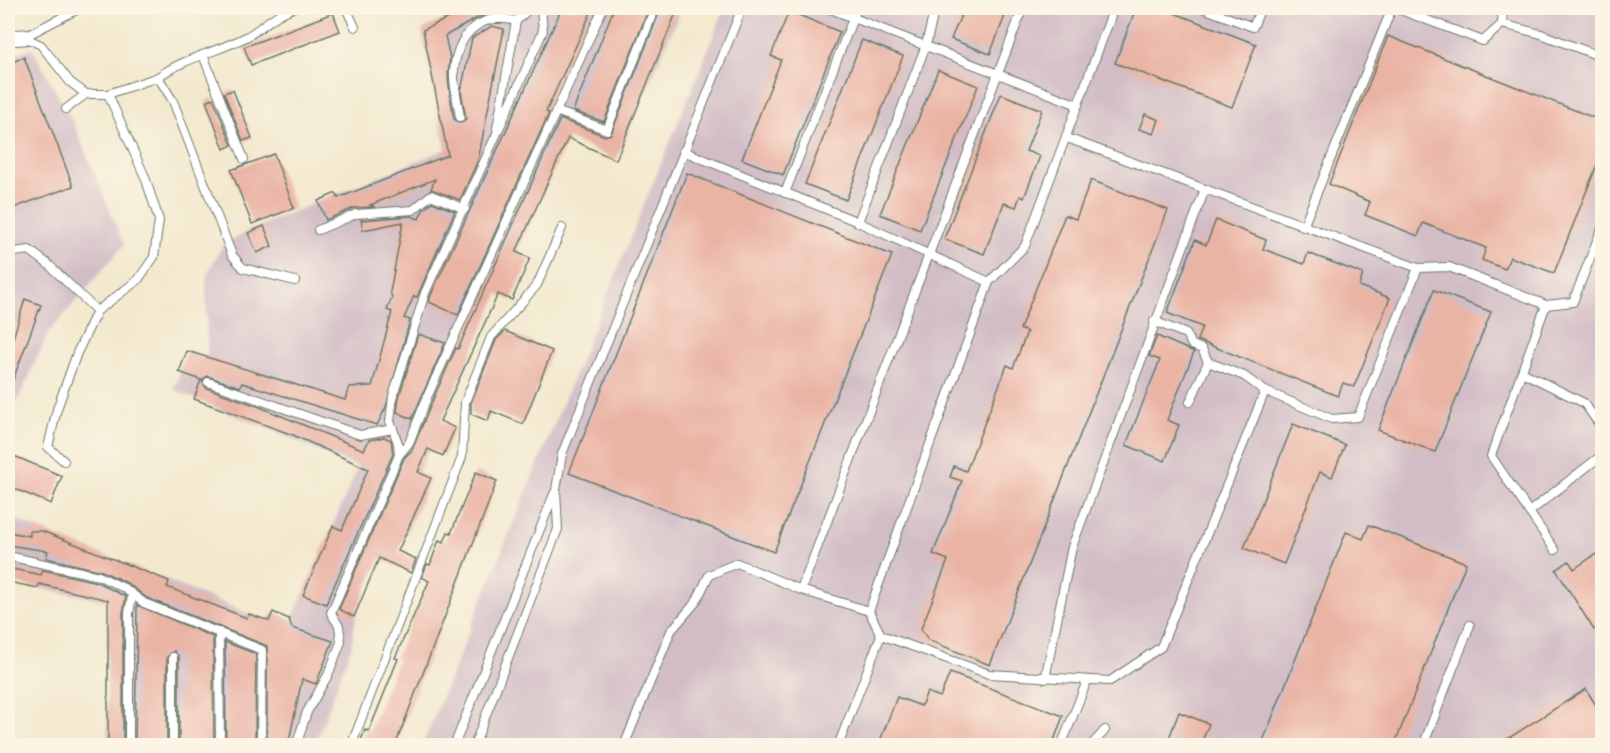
<svg xmlns="http://www.w3.org/2000/svg" width="1610" height="753" viewBox="0 0 1610 753" font-family="Caveat,sans-serif">
<style>
.industrial{fill:#d2bdc6}
.building{fill:#eab4a5}
.lines{fill:none;stroke-linecap:round;stroke-linejoin:round}
.service-casing{stroke:#69796a;stroke-width:10}
.minor-casing{stroke:#69796a;stroke-width:17}
.service{stroke:#fff;stroke-width:8}
.minor{stroke:#fff;stroke-width:15}
</style>
<rect width="100%" height="100%" fill="#fcf5e5"/>
<filter id="ink" filterUnits="userSpaceOnUse"><feTurbulence type="fractalNoise" baseFrequency=".0167" numOctaves="2"/><feDisplacementMap in="SourceGraphic" scale="12" xChannelSelector="R" yChannelSelector="G"/><feConvolveMatrix kernelMatrix="1 2 1 2 8 2 1 2 1" color-interpolation-filters="sRGB"/></filter>
<filter id="wash" filterUnits="userSpaceOnUse"><feTurbulence type="fractalNoise" baseFrequency=".008" numOctaves="4" result="noise"/><feDisplacementMap in="SourceGraphic" scale="24" xChannelSelector="R" yChannelSelector="G"/><feGaussianBlur stdDeviation="1.35" result="paint"/><feColorMatrix in="noise" values="0 0 0 0 0 0 0 0 0 0 0 0 0 0 0 0 0 1.4 0 .05"/><feComposite in="paint" operator="in"/></filter>
<g filter="url(#wash)">
<rect width="100%" height="100%" fill="#f3e9cf"/>
<g class="industrial">
<polygon points="467,8 682,8 616,160 568,138 357,610 351,648 315,745 107,745 107,601 8,582 8,517 268,621 273,612 292,620 358,467 174,390 187,351 207,357 206,277 223,245 252,229 446,149 422,30"/>
<polygon points="725,8 1602,8 1602,745 422,746"/>
<polygon points="32,48 73,122 124,245 49,332 8,422 8,56"/>
</g>
<g id="blocks">
<g class="building">
<polygon points="470,8 514,8 507,13 479,17 445,36 450,58 448,76 450,95 454,119 460,123 466,119 461,91 472,38 492,26 504,29 478,160 460,200 431,189 435,179 370,205 375,207 354,208 326,220 318,201 336,193 338,198 448,155 423,30"/>
<polygon points="562,8 593,8 546,112 549,113 458,315 429,302 431,295"/>
<polygon points="614,8 649,8 604,122 573,111"/>
<polygon points="661,8 678,8 616,160 568,138 516,252 530,258 512,300 498,294 440,421 455,428 443,456 428,449 418,472 431,478 398,551 416,559 411,573 379,558 354,617 339,609 404,458 412,450 434,397 456,348 458,349 560,119 605,136 611,134"/>
<polygon points="964,8 1008,8 990,54 951,39"/>
<polygon points="1136,8 1161,8 1256,44 1232,107 1115,63"/>
<polygon points="789,11 840,32 783,175 742,159 781,60 771,56"/>
<polygon points="333,13 340,31 251,65 244,47"/>
<polygon points="1388,36 1602,121 1602,152 1554,273 1510,257 1505,269 1482,260 1486,248 1423,223 1418,236 1365,215 1370,202 1329,184"/>
<polygon points="862,40 903,56 846,200 805,184"/>
<polygon points="24,57 73,186 8,210 8,64"/>
<polygon points="938,70 978,86 920,230 880,214"/>
<polygon points="233,90 252,138 243,141 224,93"/>
<polygon points="1001,94 1042,110 1026,151 1040,156 1024,198 1020,196 1016,207 1004,203 984,254 944,239"/>
<polygon points="213,98 232,145 224,149 206,101"/>
<polygon points="1145,114 1159,120 1154,134 1139,129"/>
<polygon points="274,154 294,208 252,224 231,170"/>
<polygon points="687,173 892,255 774,552 569,473"/>
<polygon points="1091,180 1168,210 990,665 928,640 921,629 948,560 933,554 962,481 950,477 954,466 966,471 1007,365 1013,368 1027,332 1020,329 1065,215 1076,219"/>
<polygon points="432,202 455,211 417,297 414,296 404,318 410,320 409,324 386,407 377,425 242,383 240,387 207,376 202,381 206,388 255,405 364,450 369,440 384,437 391,440 393,454 326,604 303,595 333,526 342,530 368,469 293,435 194,399 201,380 179,372 187,351 345,400 349,387 372,386 392,312 387,310 392,297 390,292 403,222 363,230 361,220 411,216 419,219 423,210"/>
<polygon points="1216,220 1266,240 1263,249 1304,264 1308,253 1363,274 1359,286 1390,298 1354,387 1343,383 1338,396 1197,340 1202,327 1167,313 1195,240 1206,245"/>
<polygon points="264,226 272,246 257,253 248,233"/>
<polygon points="1434,290 1491,312 1435,452 1378,430"/>
<polygon points="25,299 41,305 8,393 8,355"/>
<polygon points="505,331 552,351 523,424 491,411 488,421 471,414 471,403 496,340"/>
<polygon points="418,334 445,343 412,419 397,412 399,397"/>
<polygon points="1157,336 1194,352 1167,420 1179,425 1165,461 1126,445 1160,360 1149,356"/>
<polygon points="1293,424 1345,445 1332,477 1320,472 1284,564 1244,548"/>
<polygon points="14,456 62,476 51,504 8,486 8,471"/>
<polygon points="476,472 497,481 395,746 359,746 365,730 369,731 398,659 395,658 429,581 422,577 427,564 430,565 439,540 444,542 448,532 451,533"/>
<polygon points="1369,525 1466,563 1394,746 1261,746 1346,532 1363,539"/>
<polygon points="30,531 42,531 169,581 167,587 247,618 249,614 269,621 273,612 289,619 292,628 333,641 316,684 302,679 288,746 267,746 267,646 147,598 127,583 102,571 46,558 48,551 8,545 8,532 30,536"/>
<polygon points="1602,550 1602,625 1594,630 1556,570 1569,561 1574,569"/>
<polygon points="8,568 41,575 43,570 97,582 126,597 123,613 123,746 108,746 108,600 39,584 38,588 8,582"/>
<polygon points="137,605 213,637 214,746 179,746 179,657 174,651 167,657 167,746 135,746"/>
<polygon points="225,642 256,654 255,746 226,746"/>
<polygon points="950,673 1063,716 1052,746 878,746 897,697 921,706 927,692 940,697"/>
<polygon points="1586,689 1602,715 1602,746 1496,746"/>
<polygon points="1179,712 1209,724 1200,746 1190,746 1169,738"/>
</g>
</g>
</g>
<g filter="url(#ink)">
<use href="#blocks" fill-opacity="0" stroke="#69796a" stroke-width="1.5"/>
<g class="lines">
<g class="service-casing">
<g id="service">
<polyline points="346,8 355,27"/>
<polyline points="828,8 1078,105"/>
<polyline points="1203,8 1253,27 1261,8"/>
<polyline points="1395,8 1483,41 1502,24 1541,34 1602,57"/>
<polyline points="1502,24 1503,8"/>
<polyline points="24,37 41,45 70,82 86,94 108,94 158,77 173,101 232,255 243,268 295,281"/>
<polyline points="24,37 80,8"/>
<polyline points="203,55 244,159"/>
<path d="M158,77c26,-19 59,-25 88,-40 17,-9 26,-22 47,-29"/>
<polyline points="66,109 86,94"/>
<polyline points="556,111 607,130 655,8"/>
<path d="M460,117c-2,-14 -7,-32 -6,-46 3,-36 26,-60 62,-50"/>
<polyline points="497,128 516,21 530,8"/>
<polyline points="1067,138 1418,268 1449,267 1546,305 1573,302 1602,228"/>
<polyline points="683,151 858,222 989,282"/>
<polyline points="785,193 857,8"/>
<polyline points="858,222 926,45 935,8"/>
<polyline points="1303,227 1392,8"/>
<polyline points="318,230 356,214 413,210 431,195 465,209"/>
<polyline points="8,253 29,250 48,264 97,311"/>
<polyline points="1546,305 1491,456 1555,550"/>
<polyline points="1154,321 1186,334 1192,345 1202,349 1208,362"/>
<polyline points="1522,372 1584,403 1602,428"/>
<polyline points="208,382 360,435 393,429"/>
<polyline points="1190,402 1208,362 1244,376 1265,391"/>
<polyline points="399,455 409,443 428,395 603,8"/>
<polyline points="64,461 48,447 57,409 77,353 97,311 138,280 154,257 159,220 145,177 108,94"/>
<polyline points="1529,512 1602,455"/>
<polyline points="8,556 99,576 124,588 144,603 262,650 261,746"/>
<polyline points="801,590 1023,8"/>
<polyline points="219,632 220,746"/>
<polyline points="881,635 989,674 1110,681 1161,647 1265,391 1332,419 1358,417 1418,268"/>
<polyline points="173,657 173,746"/>
<polyline points="1045,679 1072,547 1205,189"/>
<polyline points="129,746 129,613 132,596"/>
<polyline points="296,746 307,712 328,675 341,642 339,626 331,613 399,455 398,443 390,421 393,396 425,293 543,31 541,8"/>
<polyline points="351,746 462,457 465,402 491,337 537,285 562,228"/>
<polyline points="454,746 554,494"/>
<polyline points="474,746 558,529 556,490 562,454 742,8"/>
<polyline points="624,746 671,631 696,602 709,575 737,563 801,590 869,611"/>
<polyline points="838,746 881,635 869,611 989,282 1025,246 1114,8"/>
<polyline points="1061,746 1087,681"/>
<polyline points="1091,746 1105,730"/>
<polyline points="1423,746 1470,625"/>
</g>
</g>
<g class="minor-casing">
<polyline id="minor" points="8,38 24,37"/>
</g>
<use href="#service" class="service"/>
<use href="#minor" class="minor"/>
</g>
</g>
<rect width="1610" height="753" fill="none" stroke="#fcf5e5" stroke-width="30"/>
</svg>
